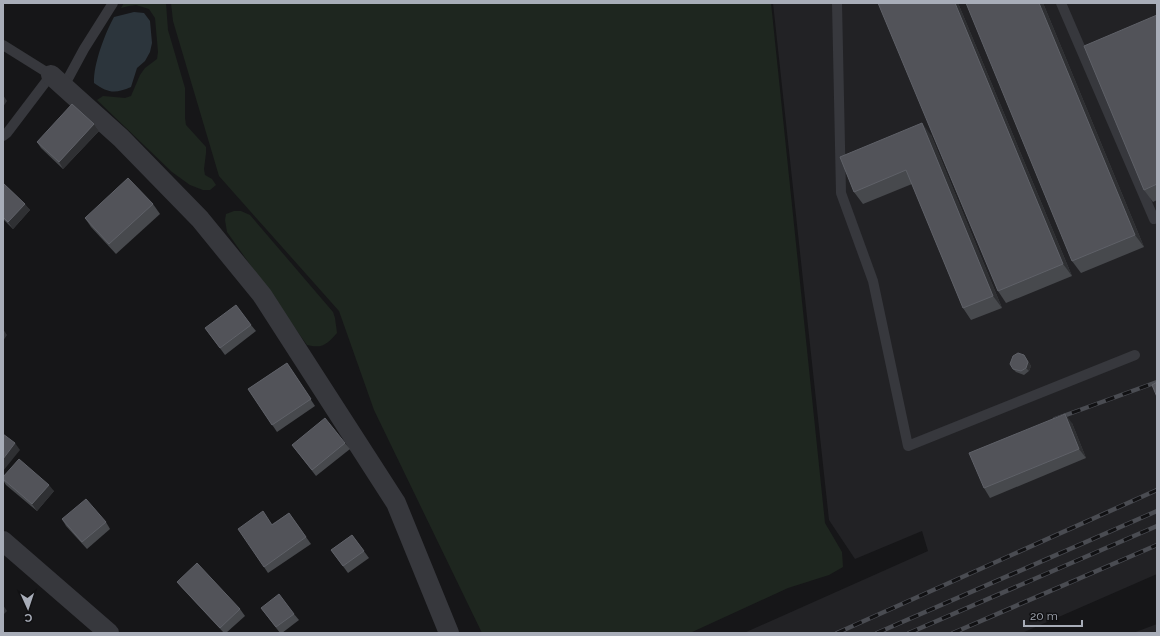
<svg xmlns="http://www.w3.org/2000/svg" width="1160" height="636" viewBox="0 0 1160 636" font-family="Raleway,sans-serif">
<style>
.built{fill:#222225}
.green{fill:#1e261f}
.water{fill:#2c353c}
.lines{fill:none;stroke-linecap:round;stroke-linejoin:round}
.lane{stroke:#37383d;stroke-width:10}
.street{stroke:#37383d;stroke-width:20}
.rail-casing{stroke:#4a4c52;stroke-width:4.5}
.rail{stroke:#111113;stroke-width:3;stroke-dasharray:9;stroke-linecap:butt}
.wall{fill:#47494d}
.shaded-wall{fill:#2f3033}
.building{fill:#525359;stroke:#5f6168}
</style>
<rect width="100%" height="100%" fill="#161618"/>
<g class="built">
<polygon points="773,3 1157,3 1157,574 1022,633 744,633 928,551 922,531 855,559 829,520"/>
<polygon points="1157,624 1157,633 1133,633"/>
</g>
<g class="green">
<polygon points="124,3 166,3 168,30 185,88 185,118 186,125 206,147 206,153 204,169 205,175 212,179 216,185 210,190 203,190 190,185 172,172 97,100 103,96 125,98 131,96 140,75 145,68 157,59 158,52 155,18 149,9 136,5 129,6 121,8"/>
<polygon points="171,3 771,3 825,523 842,552 843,567 829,575 788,588 690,633 482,633 374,410 339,311 219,176 173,21"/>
<path d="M234,211h7l9,4 83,97 2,6 2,15c-10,11 -14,16 -30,12l-80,-113 -2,-12 1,-6z"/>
</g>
<path class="water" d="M134,12l10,1 6,8 2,22 -2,9 -5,9 -8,7 -6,19c-16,7 -23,6 -37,-4 -1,-18 11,-50 20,-66z"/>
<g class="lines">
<g class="lane">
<polyline points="837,3 841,193 873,281 908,446 1135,355"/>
<polyline points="1061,3 1154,219 1157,218"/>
<polyline points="3,45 51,75 7,133 3,136"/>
<polyline points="64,86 84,49 113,3"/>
</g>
<g class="street">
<polyline points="51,75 121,138 200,219 262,295 396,503 449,633"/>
<polyline points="3,541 109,633"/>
</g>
<g class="rail-casing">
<g id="rail">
<polyline points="1055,419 1157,382"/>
<polyline points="837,633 1157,490"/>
<polyline points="877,633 1157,511"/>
<polyline points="909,633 1157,526"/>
<polyline points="953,633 1157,545"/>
</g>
</g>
<use href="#rail" class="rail"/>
</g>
<g class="wall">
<polygon points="958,3 1072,276 1006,303 998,291"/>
<polygon points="1043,3 1144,247 1081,273 1072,261"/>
<polygon points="1157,15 1157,200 1153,202 1144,190"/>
<polygon points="94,124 99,131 63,169 41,148 37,142"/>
<polygon points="931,135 1002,308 971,320 963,308 912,184 863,204 854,192"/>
<polygon points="3,183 30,210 13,229 3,219"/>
<polygon points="153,204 160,214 116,254 91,227 85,218"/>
<polygon points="251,325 256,331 225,355 205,328"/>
<polygon points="1024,355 1031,366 1029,371 1024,375 1016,372 1013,369"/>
<polygon points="287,363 315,406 277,432 248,389"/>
<polygon points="1072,423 1086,458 990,498 984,488"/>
<polygon points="345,443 350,449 316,476 292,445"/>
<polygon points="3,477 54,491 37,511 6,485 3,480"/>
<polygon points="289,513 311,544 268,573 264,567 272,524"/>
<polygon points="62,519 106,522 110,529 87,549 66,526"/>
<polygon points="352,535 369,558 348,573 331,550"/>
<polygon points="177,582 240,609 245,616 226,633 224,633 182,588"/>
<polygon points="261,608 294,614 299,620 282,633 280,633"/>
</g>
<g class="shaded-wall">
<polygon points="955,3 958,3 1072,276 1063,264"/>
<polygon points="1039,3 1043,3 1144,247 1135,235"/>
<polygon points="3,95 7,101 3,107"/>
<polygon points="922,123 931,135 1002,308 993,296"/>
<polygon points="94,124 99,131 63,169 59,162"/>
<polygon points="25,204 30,210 13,229 8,222"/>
<polygon points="3,329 7,335 3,341"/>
<polygon points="1024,355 1031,366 1029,371 1026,368"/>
<polygon points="1065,414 1072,423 1086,458 1079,449"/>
<polygon points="15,443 20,450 3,471 3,459"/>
<polygon points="49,485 54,491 37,511 32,504"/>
<polygon points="3,605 7,611 3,615"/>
</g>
<g class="building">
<polygon points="878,3 955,3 1063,264 998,291"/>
<polygon points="966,3 1039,3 1135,235 1072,261"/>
<polygon points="1157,15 1157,184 1144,190 1084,46"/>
<polygon points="72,104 94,124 59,162 37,142"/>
<polygon points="922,123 993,296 963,308 906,170 854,192 840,157"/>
<polygon points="128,178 153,204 109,244 85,218"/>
<polygon points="3,183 25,204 8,222 3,217"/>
<polygon points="236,305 251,325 220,348 205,328"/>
<polygon points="1018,353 1024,355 1028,362 1026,368 1021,371 1013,369 1010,364 1013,356"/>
<polygon points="287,363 311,399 272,425 248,389"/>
<polygon points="1157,382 1157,397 1152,385"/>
<polygon points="1065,414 1079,449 984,488 969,453"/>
<polygon points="325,418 345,443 312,470 292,445"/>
<polygon points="3,434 15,443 3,459"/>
<polygon points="19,459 49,485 32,504 3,479 3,477"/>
<polygon points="86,499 106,522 82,542 62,519"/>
<polygon points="263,511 272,525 289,513 306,537 264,567 238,529"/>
<polygon points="352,535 364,551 343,566 331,550"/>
<polygon points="197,563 240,609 220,628 177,582"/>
<polygon points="279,594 294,614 276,627 261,608"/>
</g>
<rect width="1160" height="636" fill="none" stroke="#a8adb8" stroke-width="8"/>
<g transform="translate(28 608) rotate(177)" stroke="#111113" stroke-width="3" paint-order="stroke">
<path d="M0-3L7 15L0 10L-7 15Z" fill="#a8adb8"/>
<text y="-6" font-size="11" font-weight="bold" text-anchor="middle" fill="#a8adb8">С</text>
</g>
<path d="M1024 620v6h58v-6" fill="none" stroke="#a8adb8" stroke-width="2"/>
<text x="1030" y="620" font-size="12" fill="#a8adb8" stroke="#111113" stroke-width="3" paint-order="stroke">20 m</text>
</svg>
